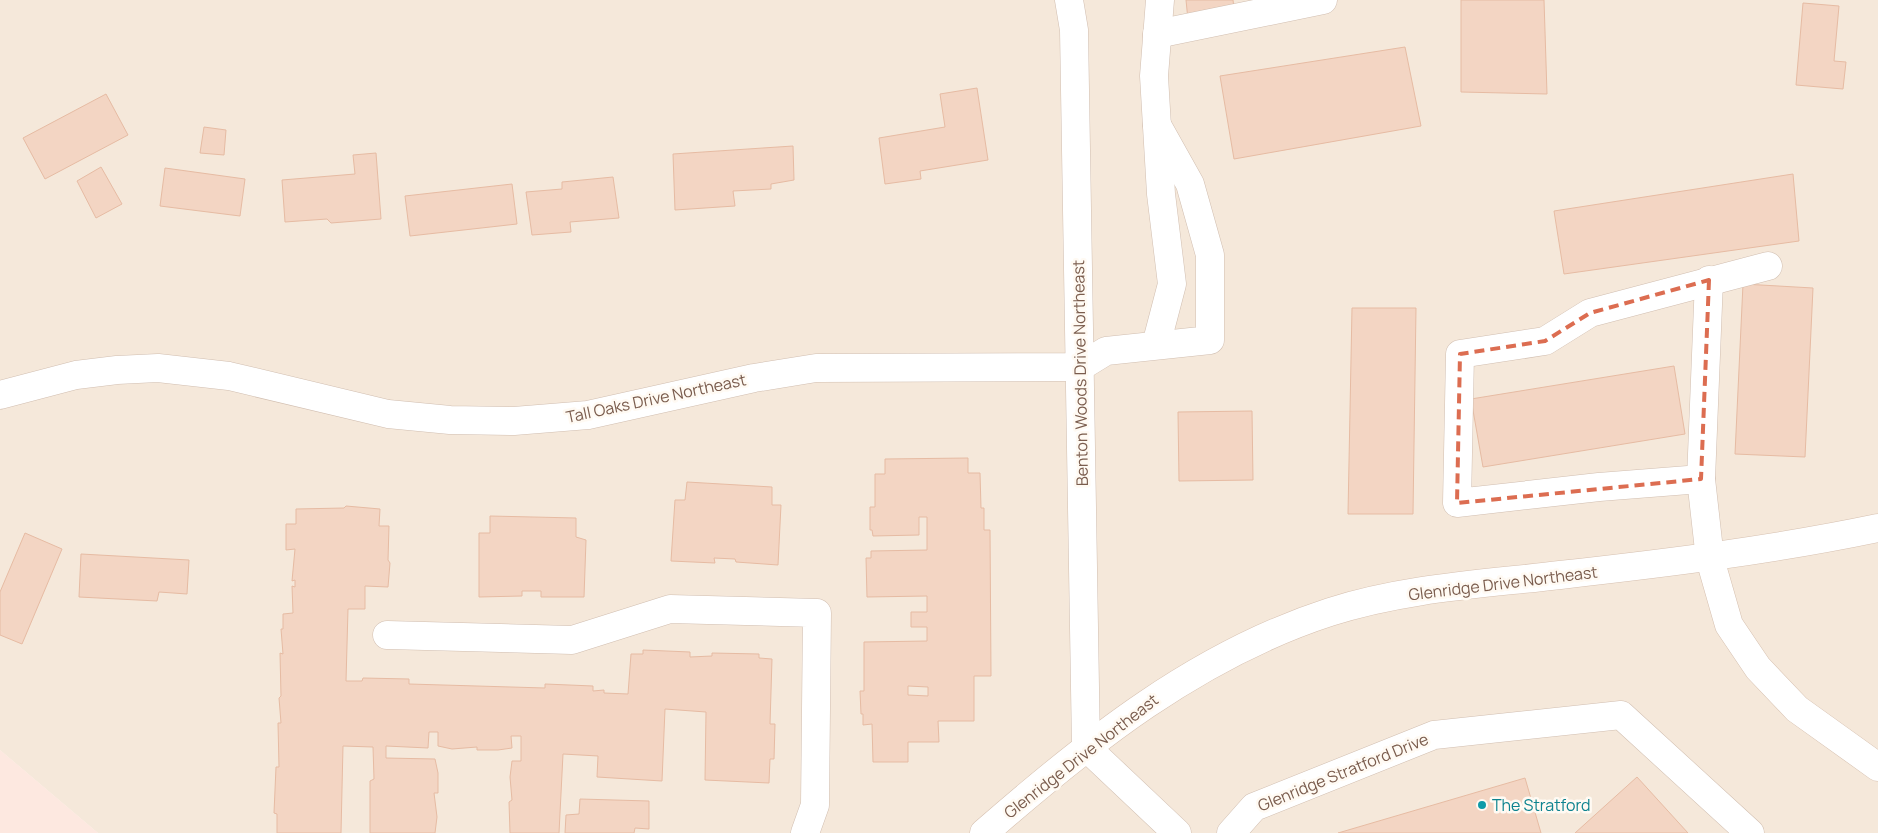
<svg xmlns="http://www.w3.org/2000/svg" width="1878" height="833" viewBox="0 0 1878 833" font-family="Manrope,sans-serif">
<style>
.residential{fill:#f5e8da}
.commercial{fill:#fde8e0}
.building{fill:#f3d5c3;stroke:#e6bba3;fill-rule:evenodd}
.lines{fill:none;stroke-linecap:round;stroke-linejoin:round}
.street-casing{stroke:#d1beb0;stroke-width:29}
.secondary-casing{stroke:#d6c0b0;stroke-width:29}
.street{stroke:#fff;stroke-width:28}
.secondary{stroke:#fff;stroke-width:28}
.marked{fill:none;stroke:#dc6d51;stroke-width:4;stroke-dasharray:10 6;stroke-linejoin:round}
.culture-dot{fill:#0f9aa8;stroke:#fffaf3;stroke-width:2}
.labels{text-anchor:middle;dominant-baseline:central;stroke-width:5;stroke-linejoin:round;paint-order:stroke}
.street-label{font-size:16px;fill:#7a5c4d;stroke:#fffaf3}
.culture-label{font-size:16px;fill:#0d838f;stroke:#fffaf3;text-anchor:start}
</style>
<rect width="100%" height="100%" fill="#fdf6ec"/>
<polygon class="residential" points="0,0 1878,0 1878,833 98,833 0,750"/>
<polygon class="commercial" points="0,750 98,833 0,833"/>
<g class="building">
<polygon points="1186,0 1233,0 1234,8 1188,20"/>
<polygon points="1461,0 1544,0 1547,94 1461,92"/>
<polygon points="1803,3 1839,6 1834,61 1846,62 1843,89 1796,85"/>
<polygon points="1405,47 1421,126 1234,159 1220,76"/>
<polygon points="977,88 988,160 920,171 921,179 885,184 879,138 945,127 940,94"/>
<polygon points="106,94 128,135 45,179 23,138"/>
<polygon points="204,127 226,130 224,155 200,153"/>
<polygon points="793,146 794,180 771,184 771,189 733,191 735,206 675,210 673,154"/>
<polygon points="376,153 381,219 331,223 327,219 285,222 282,180 355,174 353,155"/>
<polygon points="101,167 122,204 96,218 77,181"/>
<polygon points="165,168 245,179 240,216 160,206"/>
<polygon points="1793,174 1799,241 1564,274 1554,211"/>
<polygon points="613,177 619,218 570,222 571,232 532,235 526,192 562,189 562,182"/>
<polygon points="512,184 517,224 410,236 405,196"/>
<polygon points="1743,284 1813,288 1805,457 1735,454"/>
<polygon points="1352,308 1416,308 1413,514 1348,514"/>
<polygon points="1674,366 1685,434 1483,467 1471,399"/>
<polygon points="1252,411 1253,480 1179,481 1178,412"/>
<path d="M968,458v15h12l1,35h3v22h6l1,146h-17v45h-36l1,21h-31v20h-35l-1,-38 -9,1v-11h-2l-1,-23h4v-49l63,-1v-14h-16v-15h16v-16l-60,1 -1,-39h5v-7l56,-1v-33h-8v18l-46,1 -1,-6h-2v-23h5v-33h10v-15zM908,686l20,1v9l-20,-1z"/>
<polygon points="687,482 772,487 772,505 781,505 778,565 736,562 735,559 714,558 715,563 671,561 675,500 685,500"/>
<polygon points="346,506 380,509 379,526 389,526 388,560 390,563 388,587 365,586 365,609 348,609 346,681 362,681 363,678 409,679 409,684 545,688 545,684 593,686 593,691 604,690 604,693 628,694 631,654 643,654 643,650 690,652 690,657 712,656 712,653 759,654 759,658 772,659 770,724 775,724 774,759 770,759 769,783 705,780 706,712 665,709 662,781 597,777 598,756 563,754 559,833 510,833 509,802 512,800 510,777 512,761 521,761 521,736 511,736 512,748 498,750 477,750 477,747 452,749 438,746 438,732 429,732 428,748 386,746 386,758 435,759 438,773 438,793 434,793 437,817 435,833 370,833 370,781 374,779 373,747 343,746 341,833 277,833 277,814 274,813 276,767 279,767 278,723 281,723 279,698 281,696 280,653 283,654 281,629 283,629 283,614 293,613 292,586 295,587 295,580 292,581 295,549 286,550 286,524 296,524 296,509 344,508"/>
<polygon points="490,516 576,518 576,537 586,540 584,597 541,597 541,591 522,591 522,596 479,597 479,533 490,533"/>
<polygon points="25,533 62,549 22,644 0,635 0,592"/>
<polygon points="81,554 189,560 187,594 159,592 157,601 79,597"/>
<polygon points="1637,777 1688,833 1575,833"/>
<polygon points="1525,778 1541,833 1338,833"/>
<polygon points="580,799 649,801 649,829 635,828 634,833 565,833 566,815 579,814"/>
</g>
<g class="lines">
<g class="street-casing">
<g id="street">
<polyline points="1069,0 1074,30 1086,747 1177,833"/>
<polyline points="1157,34 1323,0"/>
<polyline points="1709,280 1701,479 1710,559"/>
<polyline points="1156,345 1172,284 1161,194 1154,76 1160,0"/>
<polyline points="0,395 76,375 117,370 158,368 229,376 388,414 450,420 514,421 588,415 754,378 816,368 1080,367 1106,351 1210,340 1210,255 1190,184 1157,125"/>
<polyline points="1701,479 1599,487 1457,503 1460,354 1545,341 1590,313 1768,266"/>
<polyline points="387,635 572,640 670,609 817,613 815,805 805,833"/>
<polyline points="1231,833 1254,807 1434,735 1621,715 1750,833"/>
</g>
</g>
<g class="secondary-casing">
<g id="secondary">
<polyline points="1710,559 1729,625 1758,668 1797,709 1878,767"/>
<path d="M984,833c104,-91 213,-178 346,-221 74,-24 154,-28 230,-37 107,-12 213,-25 318,-47"/>
</g>
</g>
<use href="#street" class="street"/>
<use href="#secondary" class="secondary"/>
</g>
<path class="marked" d="M1709,280l-8,199 -244,24 3,-149 85,-13 45,-28z"/>
<circle class="culture-dot" cx="1482" cy="805" r="5"/>
<g class="labels">
<g class="street-label">
<text transform="translate(1080 373) rotate(-91)">Benton Woods Drive Northeast</text>
<text transform="translate(656 398) rotate(-12)">Tall Oaks Drive Northeast</text>
<text transform="translate(1503 583) rotate(-7)">Glenridge Drive Northeast</text>
<text transform="translate(1081 756) rotate(-38)">Glenridge Drive Northeast</text>
<text transform="translate(1343 772) rotate(-22)">Glenridge Stratford Drive</text>
</g>
<g class="culture-label">
<text x="1492" y="805">The Stratford</text>
</g>
</g>
</svg>
